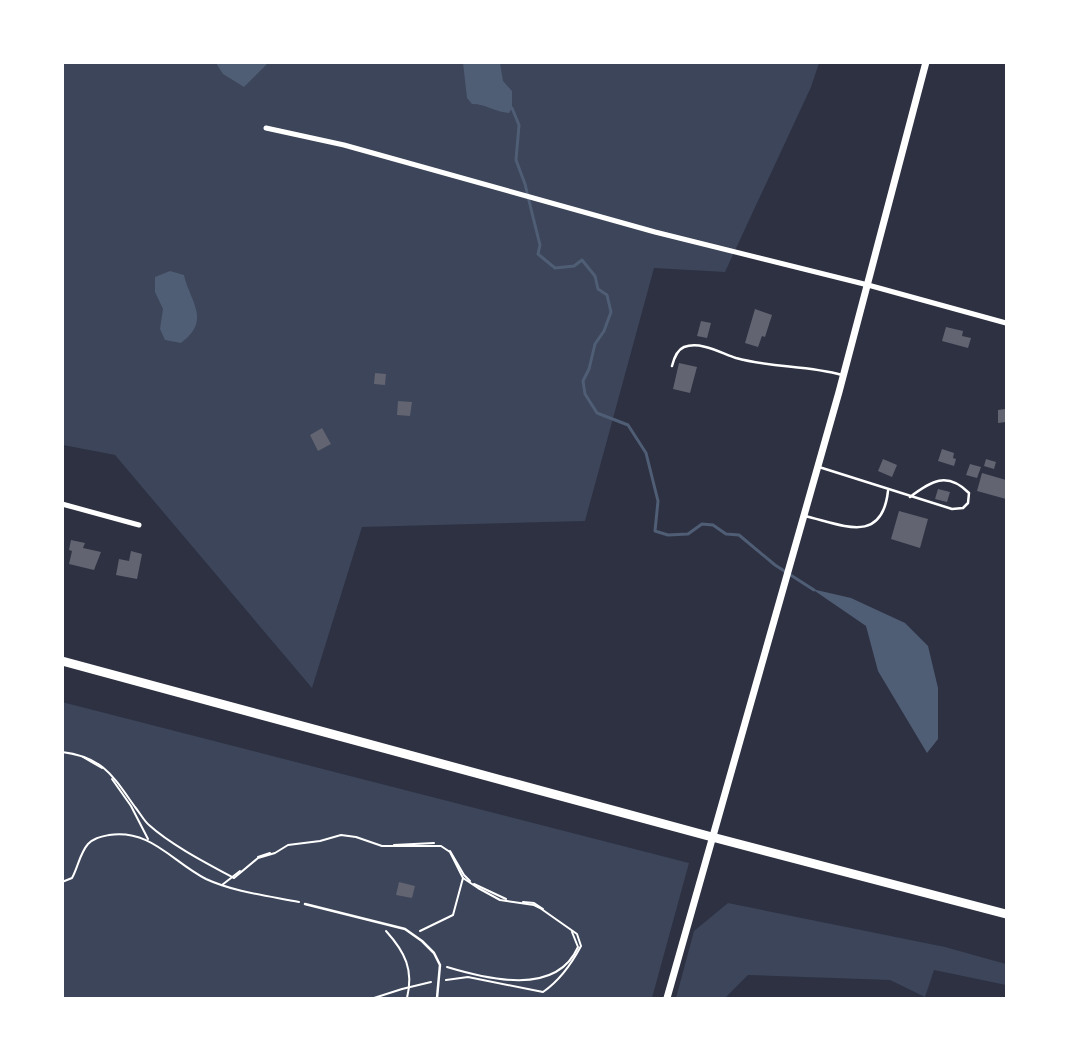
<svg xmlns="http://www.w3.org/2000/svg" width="1069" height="1061" viewBox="0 0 1069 1061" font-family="Arial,sans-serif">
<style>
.green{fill:#3c4559}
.water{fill:#4f5d75}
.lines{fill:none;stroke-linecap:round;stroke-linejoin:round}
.stream{stroke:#4f5d75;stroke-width:3}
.building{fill:#626471}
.path{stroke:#fff;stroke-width:2}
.service{stroke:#fff;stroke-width:2.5}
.minor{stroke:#fff;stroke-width:5}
.tertiary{stroke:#fff;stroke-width:7}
.primary{stroke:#fff;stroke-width:9}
</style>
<rect width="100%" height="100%" fill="#2d3142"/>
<g class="green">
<polygon points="62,63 819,63 811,87 725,272 654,268 585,521 362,527 312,688 115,455 63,445"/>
<polygon points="62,702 689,863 652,998 63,998"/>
<polygon points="728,903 945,947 1006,964 1006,985 934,970 925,997 890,980 748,975 725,998 676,998 694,931"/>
</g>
<g class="water">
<polygon points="216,63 268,63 244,87 223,74"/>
<path d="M463,63h37l3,18 9,10v17l-3,5c-14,-1 -23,-9 -37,-9l-5,-6z"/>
<path d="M170,271l14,4c6,27 28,45 -3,68l-16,-3 -5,-11 3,-20 -8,-17v-15z"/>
<polygon points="812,589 851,598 905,623 928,646 938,688 938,739 927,753 878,671 866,626"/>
</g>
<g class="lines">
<polyline class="stream" points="512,108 519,125 516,160 525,184 532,213 540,245 538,254 555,268 574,266 582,260 595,276 598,289 607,295 611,312 604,331 595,344 589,369 583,381 585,394 597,413 628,425 646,453 658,501 655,531 668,535 688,534 702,524 713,525 726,534 739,535 775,565 814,590"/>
</g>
<g class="building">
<polygon points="755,309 772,315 765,337 762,336 758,347 745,343"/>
<polygon points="701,321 711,323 707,338 697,336"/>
<polygon points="946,327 963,331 962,336 971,338 968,348 942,341"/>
<polygon points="679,363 697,367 690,393 673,389"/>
<polygon points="375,373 386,374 385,385 374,384"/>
<polygon points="398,401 412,402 410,416 397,415"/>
<polygon points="1005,409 1006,422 998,423 998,410"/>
<polygon points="322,428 331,444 318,451 310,435"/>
<polygon points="942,449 954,453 953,458 956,459 954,466 938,461"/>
<polygon points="883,459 897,465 892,477 878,471"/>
<polygon points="986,459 996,462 994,469 984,466"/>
<polygon points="970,464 981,467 977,478 966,475"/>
<polygon points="982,473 1006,480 1006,499 977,491"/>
<polygon points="938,489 950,492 947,502 935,499"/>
<polygon points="899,511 928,519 920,548 891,539"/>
<polygon points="71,540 85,543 83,548 101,552 94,570 69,564 72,551 69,550"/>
<polygon points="131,551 142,554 137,579 116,575 119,559 129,561"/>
<polygon points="399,882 415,886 412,898 396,895"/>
</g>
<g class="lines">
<g class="path">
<path d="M62,752c41,5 51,24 73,55 5,6 9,14 14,18 22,20 59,39 85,53l24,-20 17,-5 13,-8 32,-4 21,-6 15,2 26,9h59l9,6 13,26 15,10 22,12 34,5 6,3 37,26 4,12c-9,17 -22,35 -38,46l-75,-15 -22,3"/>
<polyline points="62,752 62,757"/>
<polyline points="83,757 102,768"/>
<polyline points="112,779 131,806 148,839"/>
<polyline points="394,845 434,843"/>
<polyline points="450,851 464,875 470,881"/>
<polyline points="258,857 270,853"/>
<path d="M62,882l10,-4c6,-11 8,-25 16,-34 6,-6 12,-7 21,-9 42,-6 62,26 97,44 28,13 63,17 93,23"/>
<polyline points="474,884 506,899"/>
<polyline points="222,885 240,871"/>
<polyline points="523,902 534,903 543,909"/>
<path d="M386,931c19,21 28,39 21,67"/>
<polyline points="420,931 453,915 463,878"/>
<path d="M447,967c40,12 109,30 131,-20l-6,-15"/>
<polyline points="374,998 402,989 431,982"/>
</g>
<g class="service">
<path d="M672,366c2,-8 5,-16 12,-19 17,-6 37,6 52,11 35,10 71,7 106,17"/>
<path d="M819,467l133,42 11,-1 5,-5 1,-10c-22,-22 -38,-12 -59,4"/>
<path d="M805,516c38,9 77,29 83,-25"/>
<polyline points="305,904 405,929 422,941 434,953 440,965 437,998"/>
</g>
<g class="minor">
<polyline points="266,128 344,145 655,232 868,285 1006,323"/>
<polyline points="62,504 139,525"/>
</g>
<polyline class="tertiary" points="667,998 839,392 926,62"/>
<polyline class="primary" points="62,661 712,837 1006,914"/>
</g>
<rect width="1069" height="1061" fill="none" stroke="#ffffff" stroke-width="128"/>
</svg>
